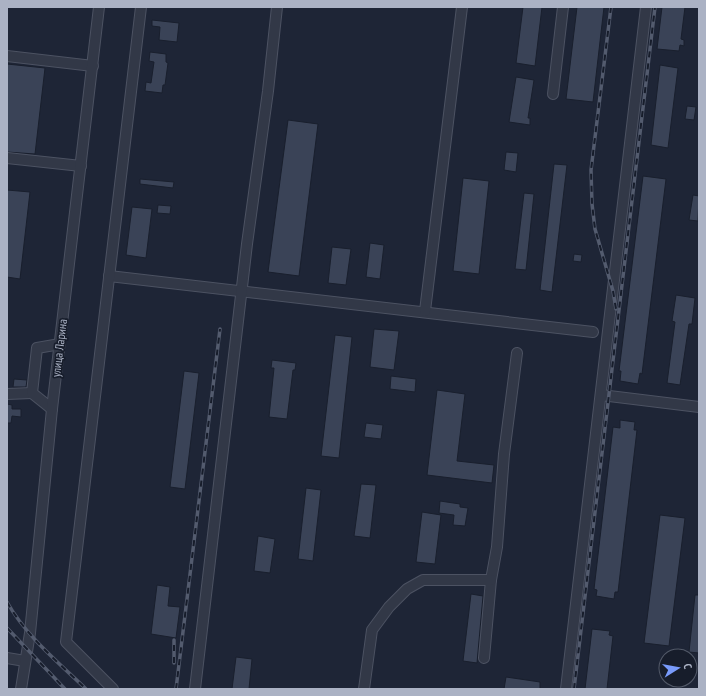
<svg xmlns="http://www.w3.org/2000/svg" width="706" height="696" viewBox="0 0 706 696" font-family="'PT Sans Narrow',sans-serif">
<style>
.building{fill:#3a4357;stroke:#191f2d}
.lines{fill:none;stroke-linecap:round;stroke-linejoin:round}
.minor-casing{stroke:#4c5262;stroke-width:12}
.minor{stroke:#323847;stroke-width:10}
.rail-casing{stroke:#535b6e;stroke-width:3.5}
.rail{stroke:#171d2b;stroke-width:2;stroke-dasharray:6;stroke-linecap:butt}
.labels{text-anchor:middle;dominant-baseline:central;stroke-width:3.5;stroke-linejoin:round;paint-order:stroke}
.street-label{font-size:12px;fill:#abb2c4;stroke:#171d2b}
</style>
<rect width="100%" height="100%" fill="#1e2536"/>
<g class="building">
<polygon points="523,7 542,7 535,66 516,63"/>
<polygon points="577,7 604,7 593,102 566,99"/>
<polygon points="662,7 685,7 681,39 684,40 684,46 680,45 679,51 657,49"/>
<polygon points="152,20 179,23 177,42 159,40 160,27 152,26"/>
<polygon points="150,52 166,54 166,62 168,63 165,85 163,85 162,93 145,91 146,82 151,83 154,62 149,61"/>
<polygon points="7,64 45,68 35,154 7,152"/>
<polygon points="660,65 678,68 668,148 651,145"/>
<polygon points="516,77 534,80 528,118 530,118 530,125 509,122"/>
<polygon points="687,106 696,107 694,120 685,119"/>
<polygon points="288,120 318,124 299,276 268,272"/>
<polygon points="506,152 518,153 516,172 504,170"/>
<polygon points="554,164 567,165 552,292 540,290"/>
<polygon points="643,176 666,179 642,374 640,373 638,384 620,381 621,371 619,371"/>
<polygon points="463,178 489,181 479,274 453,271"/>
<polygon points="140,179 174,182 173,188 140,184"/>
<polygon points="7,190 30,192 20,279 7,277"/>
<polygon points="524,193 534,194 526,270 515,269"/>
<polygon points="693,195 699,196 698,221 689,220"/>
<polygon points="158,205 171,206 170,214 157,213"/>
<polygon points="132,207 152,209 146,258 126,255"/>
<polygon points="370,243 384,245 380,279 366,277"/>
<polygon points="332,247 351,249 346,285 328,283"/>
<polygon points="574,254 582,255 581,262 573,261"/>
<polygon points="676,295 695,298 692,324 689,324 680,385 667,383 675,322 672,321"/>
<polygon points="374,329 399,331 394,370 370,367"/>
<polygon points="335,335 352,337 339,458 321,456"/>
<polygon points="272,360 296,363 295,370 293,370 287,419 269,417 274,368 271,368"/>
<polygon points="184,371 199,373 185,489 170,487"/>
<polygon points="391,376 416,379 415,392 390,389"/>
<polygon points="14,379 27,380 26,387 13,387"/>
<polygon points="437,390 465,394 457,461 494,465 492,483 427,475"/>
<polygon points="7,404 12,405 12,409 21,409 21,417 12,416 11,423 7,423"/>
<polygon points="620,420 635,422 634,430 637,430 618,592 615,592 614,599 596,596 597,590 594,589 613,427 620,428"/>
<polygon points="366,423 383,425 381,439 364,437"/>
<polygon points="361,484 376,485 370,538 354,536"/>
<polygon points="306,488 321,490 313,561 298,559"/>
<polygon points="440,501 460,504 460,507 468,508 465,526 453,525 454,515 439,513"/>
<polygon points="422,512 441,515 435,564 416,562"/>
<polygon points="660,515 685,518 669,646 644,643"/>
<polygon points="258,536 275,539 270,573 254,571"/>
<polygon points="157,585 170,587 168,606 180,607 176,638 151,634"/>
<polygon points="471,594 483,596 477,663 463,661"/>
<polygon points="695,595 699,595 699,653 689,652"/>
<polygon points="592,629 610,631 609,635 613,636 607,689 585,689"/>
<polygon points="236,657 252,659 249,689 232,689"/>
<polygon points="506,677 540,682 540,689 504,689"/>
</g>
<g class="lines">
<g class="minor-casing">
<g id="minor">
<polyline points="7,56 93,66"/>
<polyline points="553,94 563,7"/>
<polyline points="7,158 81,166"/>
<polyline points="109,276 593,332"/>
<polyline points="425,311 462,7"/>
<polyline points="7,394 32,393"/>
<polyline points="601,395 699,407"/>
<polyline points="52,409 32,393 37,348 60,344"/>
<polyline points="7,658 25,661"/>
<polyline points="484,658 491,580 497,547 504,454 517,353"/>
<polyline points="21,689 30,633 52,409 99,7"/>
<polyline points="113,689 66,642 141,7"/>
<polyline points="195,689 247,244 268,91 277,7"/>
<polyline points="364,689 372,630 389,607 407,589 423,580 491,580"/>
<polyline points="566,689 646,7"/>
</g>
</g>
<use href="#minor" class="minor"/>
<g class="rail-casing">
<g id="rail">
<polyline points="611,7 591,170 592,204 595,229 613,291 616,309"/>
<path d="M7,602c19,34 51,60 79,87"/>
<polyline points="7,628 65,689"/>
<polyline points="174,663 174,640"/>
<polyline points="176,689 220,329"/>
<polyline points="574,689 655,7"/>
</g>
</g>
<use href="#rail" class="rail"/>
</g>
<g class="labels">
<g class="street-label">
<text transform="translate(59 348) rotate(-83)">улица Ларина</text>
</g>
</g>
<rect width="706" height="696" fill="none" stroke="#abb2c4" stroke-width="16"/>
<g transform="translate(678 668) rotate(79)"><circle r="19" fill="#171d2b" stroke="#525968"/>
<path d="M0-3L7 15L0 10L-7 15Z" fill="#799bfb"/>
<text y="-6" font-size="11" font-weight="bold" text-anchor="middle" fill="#abb2c4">С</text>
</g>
</svg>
